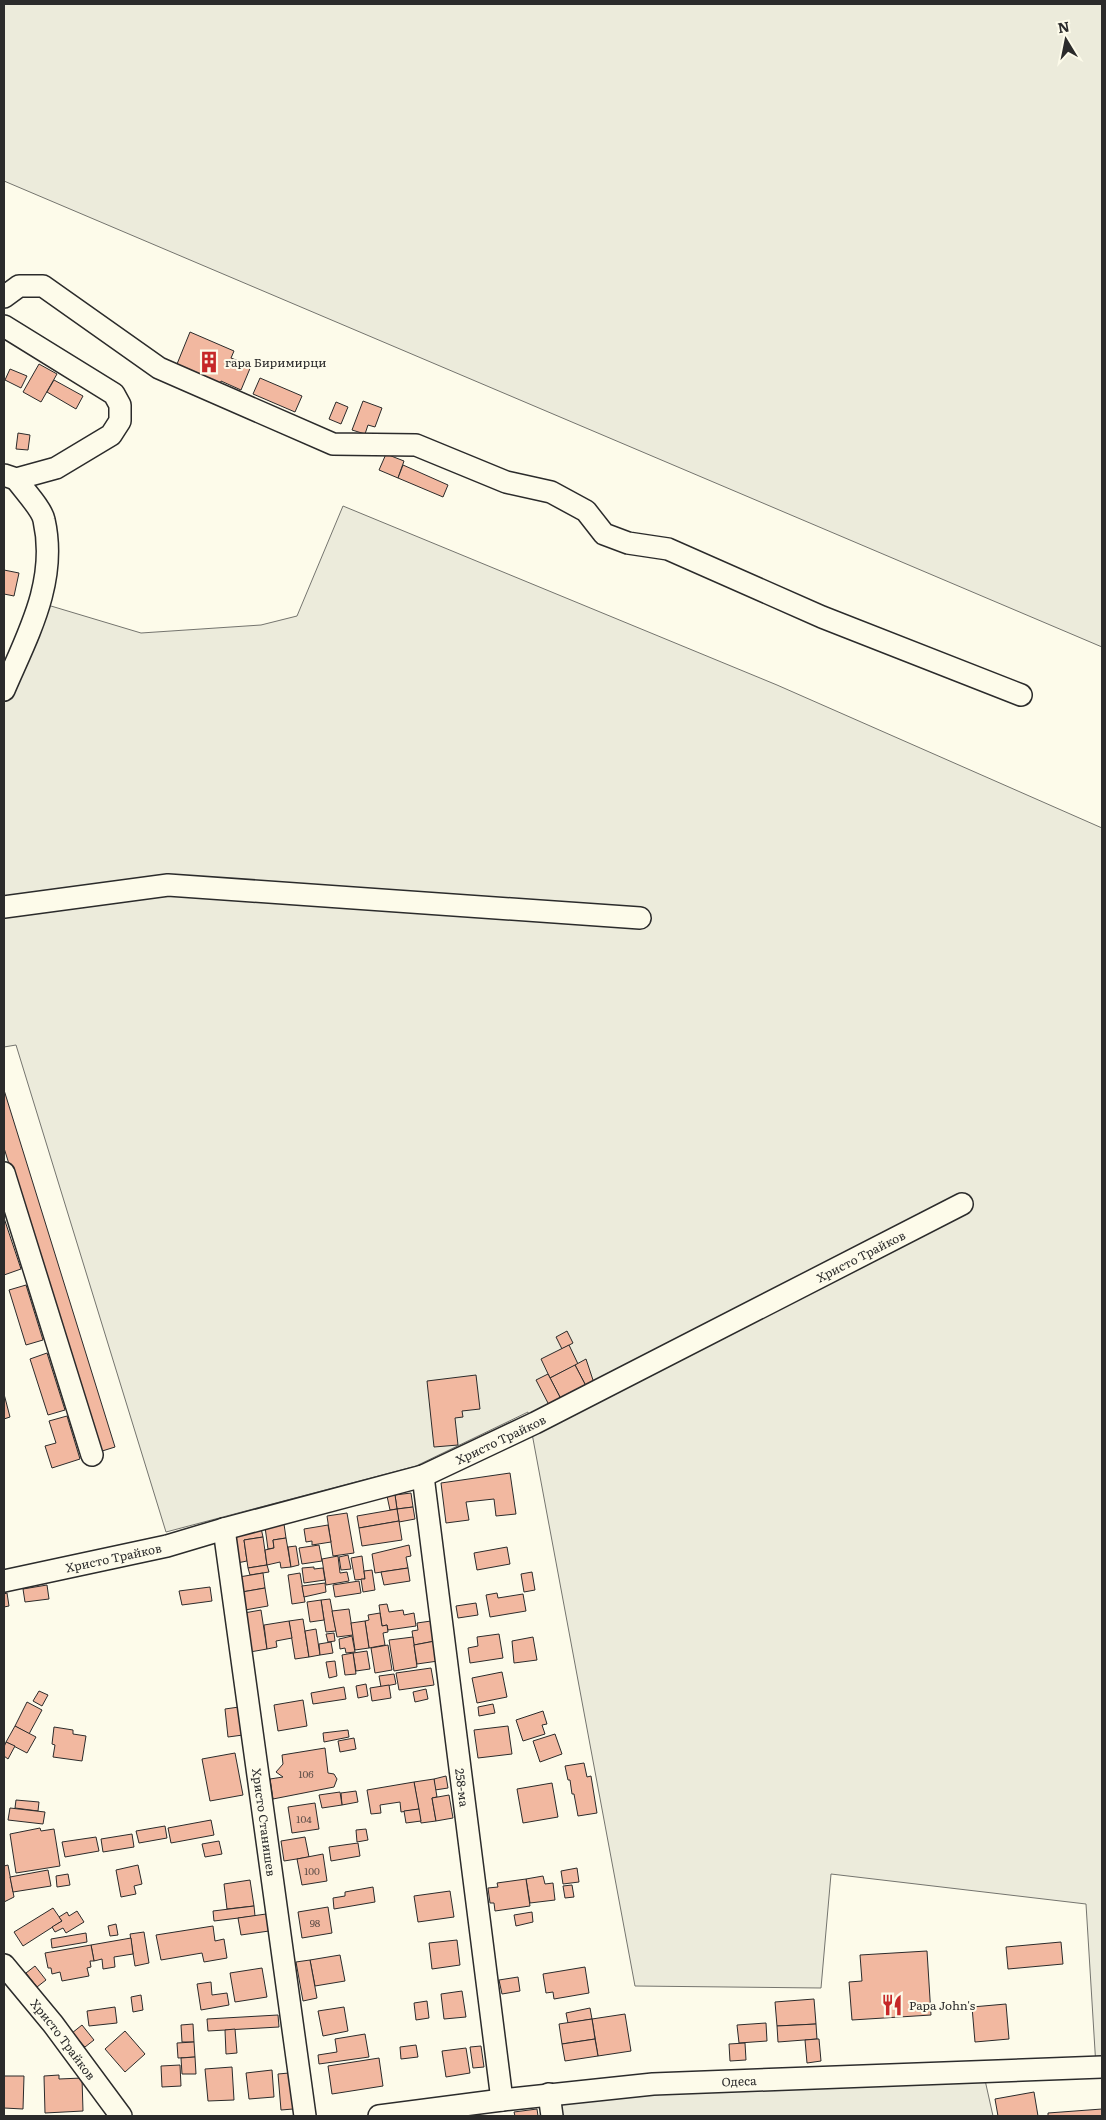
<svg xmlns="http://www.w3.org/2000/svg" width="1106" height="2120" viewBox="0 0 1106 2120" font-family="Literata,serif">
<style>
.green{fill:#ecebdb;stroke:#74746e}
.building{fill:#f2b8a0;stroke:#2b2b2b}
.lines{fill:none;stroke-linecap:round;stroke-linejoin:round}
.minor-casing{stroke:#2b2b2b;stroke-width:24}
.minor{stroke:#fdfbea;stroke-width:21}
.labels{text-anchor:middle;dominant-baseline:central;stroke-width:4;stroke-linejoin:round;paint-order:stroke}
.number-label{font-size:10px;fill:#5d4e48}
.poi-label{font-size:12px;fill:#2b2b2b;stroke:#fdfbea;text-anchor:start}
.street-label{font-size:12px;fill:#2b2b2b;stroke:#fdfbea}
</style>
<rect width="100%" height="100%" fill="#fdfbea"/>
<g class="green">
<polygon points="4,4 1102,4 1102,647 4,181"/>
<polygon points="343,506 777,685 1102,828 1102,2067 1096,2067 1086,1904 831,1874 821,1988 635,1986 528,1412 416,1466 166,1532 16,1045 4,1047 4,690 41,603 141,633 261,625 297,616"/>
<polygon points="983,2071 993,2116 552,2116 549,2094"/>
</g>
<g class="building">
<polygon points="190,332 234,351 231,358 251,366 241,390 221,381 219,387 175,369"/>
<polygon points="39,364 57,374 41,402 23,392"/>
<polygon points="10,369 27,376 21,388 5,380"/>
<polygon points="260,378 302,396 295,412 253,394"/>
<polygon points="54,380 83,396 76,409 47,392"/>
<polygon points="363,401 382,408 375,427 368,425 365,434 352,430"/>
<polygon points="336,402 348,407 341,424 329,419"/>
<polygon points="18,433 30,435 28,450 16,449"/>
<polygon points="386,454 404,461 398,478 379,470"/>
<polygon points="403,465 448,485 443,497 398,478"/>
<polygon points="4,570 19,573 14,596 4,594"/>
<polygon points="4,1090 115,1447 99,1452 4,1148"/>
<polygon points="4,1218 21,1269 4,1275"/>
<polygon points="26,1285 43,1340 26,1345 9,1290"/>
<polygon points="567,1331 573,1343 562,1349 556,1337"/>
<polygon points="569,1345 578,1364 550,1378 541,1359"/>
<polygon points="47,1353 65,1410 48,1415 30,1359"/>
<polygon points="586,1359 594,1383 586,1386 575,1365"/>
<polygon points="575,1365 586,1386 561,1399 550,1378"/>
<polygon points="548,1374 561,1399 549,1405 536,1380"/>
<polygon points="476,1375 480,1409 462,1411 463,1417 455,1418 458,1445 434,1447 427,1381"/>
<polygon points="4,1394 10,1417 4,1419"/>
<polygon points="67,1416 80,1459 52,1468 45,1446 56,1443 49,1421"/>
<polygon points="510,1473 516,1514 496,1516 494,1499 466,1502 469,1520 446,1523 441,1483"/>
<polygon points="411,1493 413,1507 397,1509 395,1495"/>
<polygon points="395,1495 397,1509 390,1510 387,1496"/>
<polygon points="413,1507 415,1519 399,1522 397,1509"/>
<polygon points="397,1509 399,1521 359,1528 357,1516"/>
<polygon points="347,1513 354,1553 333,1556 327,1516"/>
<polygon points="399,1521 402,1540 362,1546 359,1528"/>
<polygon points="284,1524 286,1538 273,1540 274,1548 268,1549 265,1527"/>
<polygon points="328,1525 331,1542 312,1545 312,1541 306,1542 304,1529"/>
<polygon points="261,1528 263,1537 244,1540 247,1561 237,1563 233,1532"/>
<polygon points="263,1537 267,1565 248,1568 244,1540"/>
<polygon points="286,1538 291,1567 281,1568 280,1562 267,1565 265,1550 274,1548 273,1540"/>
<polygon points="319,1545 322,1561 302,1564 299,1548"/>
<polygon points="409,1545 411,1556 406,1557 408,1568 375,1573 372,1554"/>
<polygon points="296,1546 299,1565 291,1567 288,1547"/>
<polygon points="507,1547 510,1564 477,1570 474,1553"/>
<polygon points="348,1555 351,1569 341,1570 339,1557"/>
<polygon points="338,1556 340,1573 347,1572 349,1581 326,1585 322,1559"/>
<polygon points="362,1556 365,1579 355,1580 351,1558"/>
<polygon points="267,1565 269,1572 250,1575 248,1568"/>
<polygon points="314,1567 314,1569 323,1568 325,1580 304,1583 302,1568"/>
<polygon points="408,1568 410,1581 384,1585 381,1572"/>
<polygon points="372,1570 375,1590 363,1592 361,1579 365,1579 364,1571"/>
<polygon points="532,1572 535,1590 524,1592 521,1574"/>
<polygon points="263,1573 265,1588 242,1592 239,1577"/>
<polygon points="300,1573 305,1602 292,1604 288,1575"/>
<polygon points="359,1581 361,1593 335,1597 333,1585"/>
<polygon points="325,1583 326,1592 304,1597 302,1586"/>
<polygon points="47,1585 49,1599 25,1602 23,1589"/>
<polygon points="210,1587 212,1601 182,1605 179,1591"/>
<polygon points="265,1588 268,1606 245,1610 242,1592"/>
<polygon points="7,1593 9,1606 4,1607 4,1594"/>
<polygon points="497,1593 498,1598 523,1594 526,1611 490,1617 486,1595"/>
<polygon points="330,1599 336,1631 326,1632 321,1600"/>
<polygon points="321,1600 324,1620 310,1622 307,1602"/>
<polygon points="476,1603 478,1615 458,1618 456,1606"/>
<polygon points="387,1604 389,1612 403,1610 404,1615 414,1613 416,1626 388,1630 387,1625 382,1626 379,1605"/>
<polygon points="349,1609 353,1635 337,1637 332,1611"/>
<polygon points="261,1610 267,1649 250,1652 244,1613"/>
<polygon points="380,1613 382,1626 387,1625 388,1632 383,1633 385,1645 369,1648 365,1621 369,1620 368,1615"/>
<polygon points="303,1619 309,1657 295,1659 289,1621"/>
<polygon points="289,1621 292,1638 276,1641 277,1647 267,1649 264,1625"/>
<polygon points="365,1621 369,1648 355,1650 351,1623"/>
<polygon points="431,1621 435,1641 414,1645 412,1631 418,1630 417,1623"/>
<polygon points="316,1629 320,1655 309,1657 305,1631"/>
<polygon points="334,1633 335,1641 328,1642 326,1634"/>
<polygon points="499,1634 503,1658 470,1663 468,1648 478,1646 477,1637"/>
<polygon points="352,1636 355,1652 346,1653 345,1648 340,1649 339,1639"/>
<polygon points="413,1637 417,1667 394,1671 389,1640"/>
<polygon points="533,1637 537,1660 514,1663 512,1641"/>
<polygon points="435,1641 438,1661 417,1664 414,1645"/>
<polygon points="331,1642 333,1653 320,1655 319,1644"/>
<polygon points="388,1645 392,1670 375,1673 371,1648"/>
<polygon points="367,1651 370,1669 356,1671 353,1653"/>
<polygon points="353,1653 356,1674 345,1675 342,1655"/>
<polygon points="335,1661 337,1676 329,1678 326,1662"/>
<polygon points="431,1668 434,1685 399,1690 396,1673"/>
<polygon points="502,1672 507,1697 477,1703 472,1678"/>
<polygon points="394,1674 396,1684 381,1687 379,1676"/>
<polygon points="366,1684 368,1696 358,1698 356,1686"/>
<polygon points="389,1685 391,1698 372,1701 370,1688"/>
<polygon points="344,1687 346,1699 313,1704 311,1693"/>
<polygon points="426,1689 428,1699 415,1702 413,1692"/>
<polygon points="39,1691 48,1695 42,1706 33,1701"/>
<polygon points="303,1700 307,1726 278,1731 274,1705"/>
<polygon points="27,1702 42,1710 29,1734 15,1726"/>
<polygon points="493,1704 495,1713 479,1716 478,1707"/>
<polygon points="239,1707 243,1735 228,1737 225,1709"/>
<polygon points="543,1711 547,1724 542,1725 545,1734 523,1741 516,1720"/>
<polygon points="15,1726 36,1737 27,1753 6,1742"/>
<polygon points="508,1726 512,1754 478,1758 474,1730"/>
<polygon points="54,1727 73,1730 73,1734 86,1736 82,1761 53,1757 55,1745 52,1744"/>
<polygon points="348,1730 349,1737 324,1742 323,1733"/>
<polygon points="555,1734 562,1754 540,1762 533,1741"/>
<polygon points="354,1738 356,1749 340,1752 338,1741"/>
<polygon points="6,1742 15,1746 8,1759 4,1756 4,1747"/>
<polygon points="325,1748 328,1773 334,1774 337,1779 334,1787 273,1799 270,1779 283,1777 276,1772 283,1764 282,1755"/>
<polygon points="235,1753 243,1795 210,1801 202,1759"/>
<polygon points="584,1763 587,1777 591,1776 597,1813 578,1816 574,1794 572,1794 570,1780 568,1780 565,1766"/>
<polygon points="446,1776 448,1788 435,1790 434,1779"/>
<polygon points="434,1779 437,1797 432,1798 436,1821 421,1823 414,1782"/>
<polygon points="414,1782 419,1809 401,1812 400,1802 380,1805 381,1813 371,1814 367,1790"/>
<polygon points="552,1783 558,1817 523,1823 517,1789"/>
<polygon points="356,1791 358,1802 342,1805 341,1793"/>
<polygon points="340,1792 342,1805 322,1808 319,1795"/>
<polygon points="449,1795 453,1818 436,1821 432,1798"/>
<polygon points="16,1800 39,1802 38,1811 15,1808"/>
<polygon points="315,1803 319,1829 292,1833 288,1807"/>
<polygon points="10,1808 45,1812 43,1824 8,1820"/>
<polygon points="419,1809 421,1821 406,1823 404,1811"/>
<polygon points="211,1820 214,1835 171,1843 168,1828"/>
<polygon points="165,1826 167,1838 139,1843 136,1831"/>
<polygon points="40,1828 41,1831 54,1829 60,1866 16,1873 10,1834"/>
<polygon points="366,1829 368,1840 357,1842 356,1830"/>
<polygon points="132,1834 134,1847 103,1852 101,1839"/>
<polygon points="96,1837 99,1851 65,1857 62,1842"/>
<polygon points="305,1837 309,1857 284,1861 281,1841"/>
<polygon points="219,1841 222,1854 205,1857 202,1844"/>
<polygon points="358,1843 360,1856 331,1861 329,1847"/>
<polygon points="323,1854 327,1881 302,1885 297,1859"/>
<polygon points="8,1865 14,1897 4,1902 4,1866"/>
<polygon points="138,1865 142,1884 134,1886 136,1894 121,1897 116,1870"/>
<polygon points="577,1868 579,1882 563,1884 561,1871"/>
<polygon points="48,1870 51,1886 13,1892 10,1877"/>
<polygon points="68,1874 70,1885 57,1887 56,1876"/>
<polygon points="543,1876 545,1884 553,1883 555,1900 530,1903 526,1879"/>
<polygon points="526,1879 530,1906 495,1911 494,1903 490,1903 488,1888 498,1887 497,1883"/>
<polygon points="250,1880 254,1906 227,1909 224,1884"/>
<polygon points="572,1885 574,1897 565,1898 563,1886"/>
<polygon points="373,1887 375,1902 334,1909 333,1898 345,1896 345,1892"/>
<polygon points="450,1891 454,1917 418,1922 414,1896"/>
<polygon points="254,1906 255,1916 214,1921 213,1911"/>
<polygon points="328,1907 332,1933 302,1938 298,1912"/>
<polygon points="53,1908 62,1921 23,1946 14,1932"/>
<polygon points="77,1911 84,1922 66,1933 63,1928 55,1932 52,1927 62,1921 59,1917 67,1912 69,1916"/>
<polygon points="532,1912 533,1922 516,1926 514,1915"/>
<polygon points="266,1914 269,1931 241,1935 238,1918"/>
<polygon points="116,1924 118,1935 110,1936 108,1926"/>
<polygon points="213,1926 215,1941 224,1939 227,1958 204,1962 202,1953 161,1960 156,1935"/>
<polygon points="144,1932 149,1963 135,1966 130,1934"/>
<polygon points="86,1933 87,1942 52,1948 51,1939"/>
<polygon points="131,1938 133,1954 114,1957 115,1967 103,1969 102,1959 94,1961 91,1945"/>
<polygon points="457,1940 460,1965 432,1969 429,1943"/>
<polygon points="1061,1942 1063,1964 1008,1969 1006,1947"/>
<polygon points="91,1945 94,1961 90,1961 91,1967 87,1968 89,1976 62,1981 60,1972 52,1974 51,1968 48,1968 45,1953"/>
<polygon points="927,1951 931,2015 852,2020 849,1982 862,1981 860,1955"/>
<polygon points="340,1955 345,1981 315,1986 310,1960"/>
<polygon points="310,1960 317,1998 303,2001 296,1962"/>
<polygon points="35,1966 46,1980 37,1987 26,1973"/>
<polygon points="585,1967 589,1993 554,1999 553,1992 546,1993 543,1974"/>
<polygon points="262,1968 267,1997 235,2002 230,1973"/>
<polygon points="518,1977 520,1991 502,1994 499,1980"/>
<polygon points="211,1982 212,1995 227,1993 229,2005 201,2010 197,1984"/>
<polygon points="462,1991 466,2017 444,2019 441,1994"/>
<polygon points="141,1995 143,2010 133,2012 131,1997"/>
<polygon points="814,1999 816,2024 777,2026 775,2002"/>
<polygon points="427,2001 429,2018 416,2020 414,2003"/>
<polygon points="1006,2004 1009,2039 975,2042 972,2007"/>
<polygon points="115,2007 117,2023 89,2026 87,2011"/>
<polygon points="344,2007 348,2031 323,2036 318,2011"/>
<polygon points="590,2008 592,2019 568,2023 566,2013"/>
<polygon points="625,2014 631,2051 598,2056 592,2019"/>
<polygon points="278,2015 279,2027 208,2031 207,2019"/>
<polygon points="592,2019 595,2039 562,2044 559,2024"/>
<polygon points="766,2023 767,2041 739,2043 737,2025"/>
<polygon points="193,2024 194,2042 182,2042 181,2025"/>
<polygon points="816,2024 817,2039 778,2042 777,2026"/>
<polygon points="82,2025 94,2040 85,2047 72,2033"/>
<polygon points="235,2029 237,2053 226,2054 225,2030"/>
<polygon points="125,2031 145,2054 125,2072 105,2049"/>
<polygon points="365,2034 369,2057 319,2064 318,2055 337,2052 335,2039"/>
<polygon points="595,2039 598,2056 565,2061 562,2044"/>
<polygon points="817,2039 819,2039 821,2061 807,2063 805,2040"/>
<polygon points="194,2042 195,2057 178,2058 177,2043"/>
<polygon points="745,2043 746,2060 730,2061 729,2044"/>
<polygon points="416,2045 418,2057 401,2059 400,2047"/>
<polygon points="481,2046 484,2067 473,2068 470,2047"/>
<polygon points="466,2048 470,2073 446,2077 442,2051"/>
<polygon points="195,2057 196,2074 182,2074 181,2058"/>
<polygon points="379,2058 383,2086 332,2094 328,2066"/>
<polygon points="180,2065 181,2086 162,2087 161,2066"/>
<polygon points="232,2067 234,2100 208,2101 205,2069"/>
<polygon points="272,2070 274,2097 249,2099 246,2073"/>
<polygon points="289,2073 293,2109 281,2110 278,2074"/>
<polygon points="59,2075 59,2079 82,2078 83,2111 45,2113 44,2076"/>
<polygon points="4,2076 24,2076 23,2109 4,2108"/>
<polygon points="1034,2092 1038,2116 998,2116 995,2099"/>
<polygon points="537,2109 538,2116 515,2116 514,2112"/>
<polygon points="1102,2109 1102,2116 1048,2116 1048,2113"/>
</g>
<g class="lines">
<g class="minor-casing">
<g id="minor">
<polyline points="4,297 19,286 43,286 159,368 333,444 416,445 506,482 551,492 586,511 604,534 628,543 668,549 822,617 1021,695"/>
<polyline points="4,326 114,394 120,405 120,421 111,435 56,468 16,479 4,475"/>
<path d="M4,690c23,-54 54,-108 40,-170 -2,-11 -21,-31 -28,-41"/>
<polyline points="4,907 168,885 640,918"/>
<polyline points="4,1173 92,1455"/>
<path id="s1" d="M423,1476l79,624"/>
<path id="s2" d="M224,1529l81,587"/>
<path id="s3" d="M4,1581l163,-35 57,-17 199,-53 112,-53 427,-219"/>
<path id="s4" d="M4,1965l49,59 68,92"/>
<polyline points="549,2094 552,2116"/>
<path id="s5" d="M379,2116l123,-16 151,-16 449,-17"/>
</g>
</g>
<use href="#minor" class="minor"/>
</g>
<defs>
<g id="building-bare" transform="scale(1.725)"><path d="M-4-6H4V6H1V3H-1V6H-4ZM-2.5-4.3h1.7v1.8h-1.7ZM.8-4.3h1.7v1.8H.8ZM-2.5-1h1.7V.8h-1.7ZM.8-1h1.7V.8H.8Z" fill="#c62828" stroke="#fdfbea" stroke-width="2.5" paint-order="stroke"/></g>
<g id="restaurant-bare" transform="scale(1.725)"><path d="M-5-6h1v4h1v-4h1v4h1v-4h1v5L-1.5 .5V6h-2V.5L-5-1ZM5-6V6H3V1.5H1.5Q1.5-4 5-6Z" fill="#c62828" stroke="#fdfbea" stroke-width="2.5" paint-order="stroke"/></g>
</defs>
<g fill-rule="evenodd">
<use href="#building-bare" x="209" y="362"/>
<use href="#restaurant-bare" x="892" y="2005"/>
</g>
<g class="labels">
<g class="number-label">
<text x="306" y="1773">106</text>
<text x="304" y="1818">104</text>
<text x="312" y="1870">100</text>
<text x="315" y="1922">98</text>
</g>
<g class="poi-label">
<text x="225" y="362">гара Биримирци</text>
<text x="909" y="2005">Papa John's</text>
</g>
<g class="street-label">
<text stroke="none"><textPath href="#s3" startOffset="922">Христо Трайков</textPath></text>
<text stroke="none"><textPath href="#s3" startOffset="518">Христо Трайков</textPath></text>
<text stroke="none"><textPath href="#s3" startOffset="112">Христо Трайков</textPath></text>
<text stroke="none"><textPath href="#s1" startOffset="314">258-ма</textPath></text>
<text stroke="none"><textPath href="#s2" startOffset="296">Христо Станишев</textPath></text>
<text stroke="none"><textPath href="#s4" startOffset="95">Христо Трайков</textPath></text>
<text stroke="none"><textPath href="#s5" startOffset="362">Одеса</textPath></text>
</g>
</g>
<rect width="1106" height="2120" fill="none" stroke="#2b2b2b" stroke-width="10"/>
<g transform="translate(1066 40) rotate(350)" stroke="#fdfbea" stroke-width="4" paint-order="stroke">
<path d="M0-4L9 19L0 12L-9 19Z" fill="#2b2b2b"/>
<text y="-8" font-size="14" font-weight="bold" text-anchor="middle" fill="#2b2b2b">N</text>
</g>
</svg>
